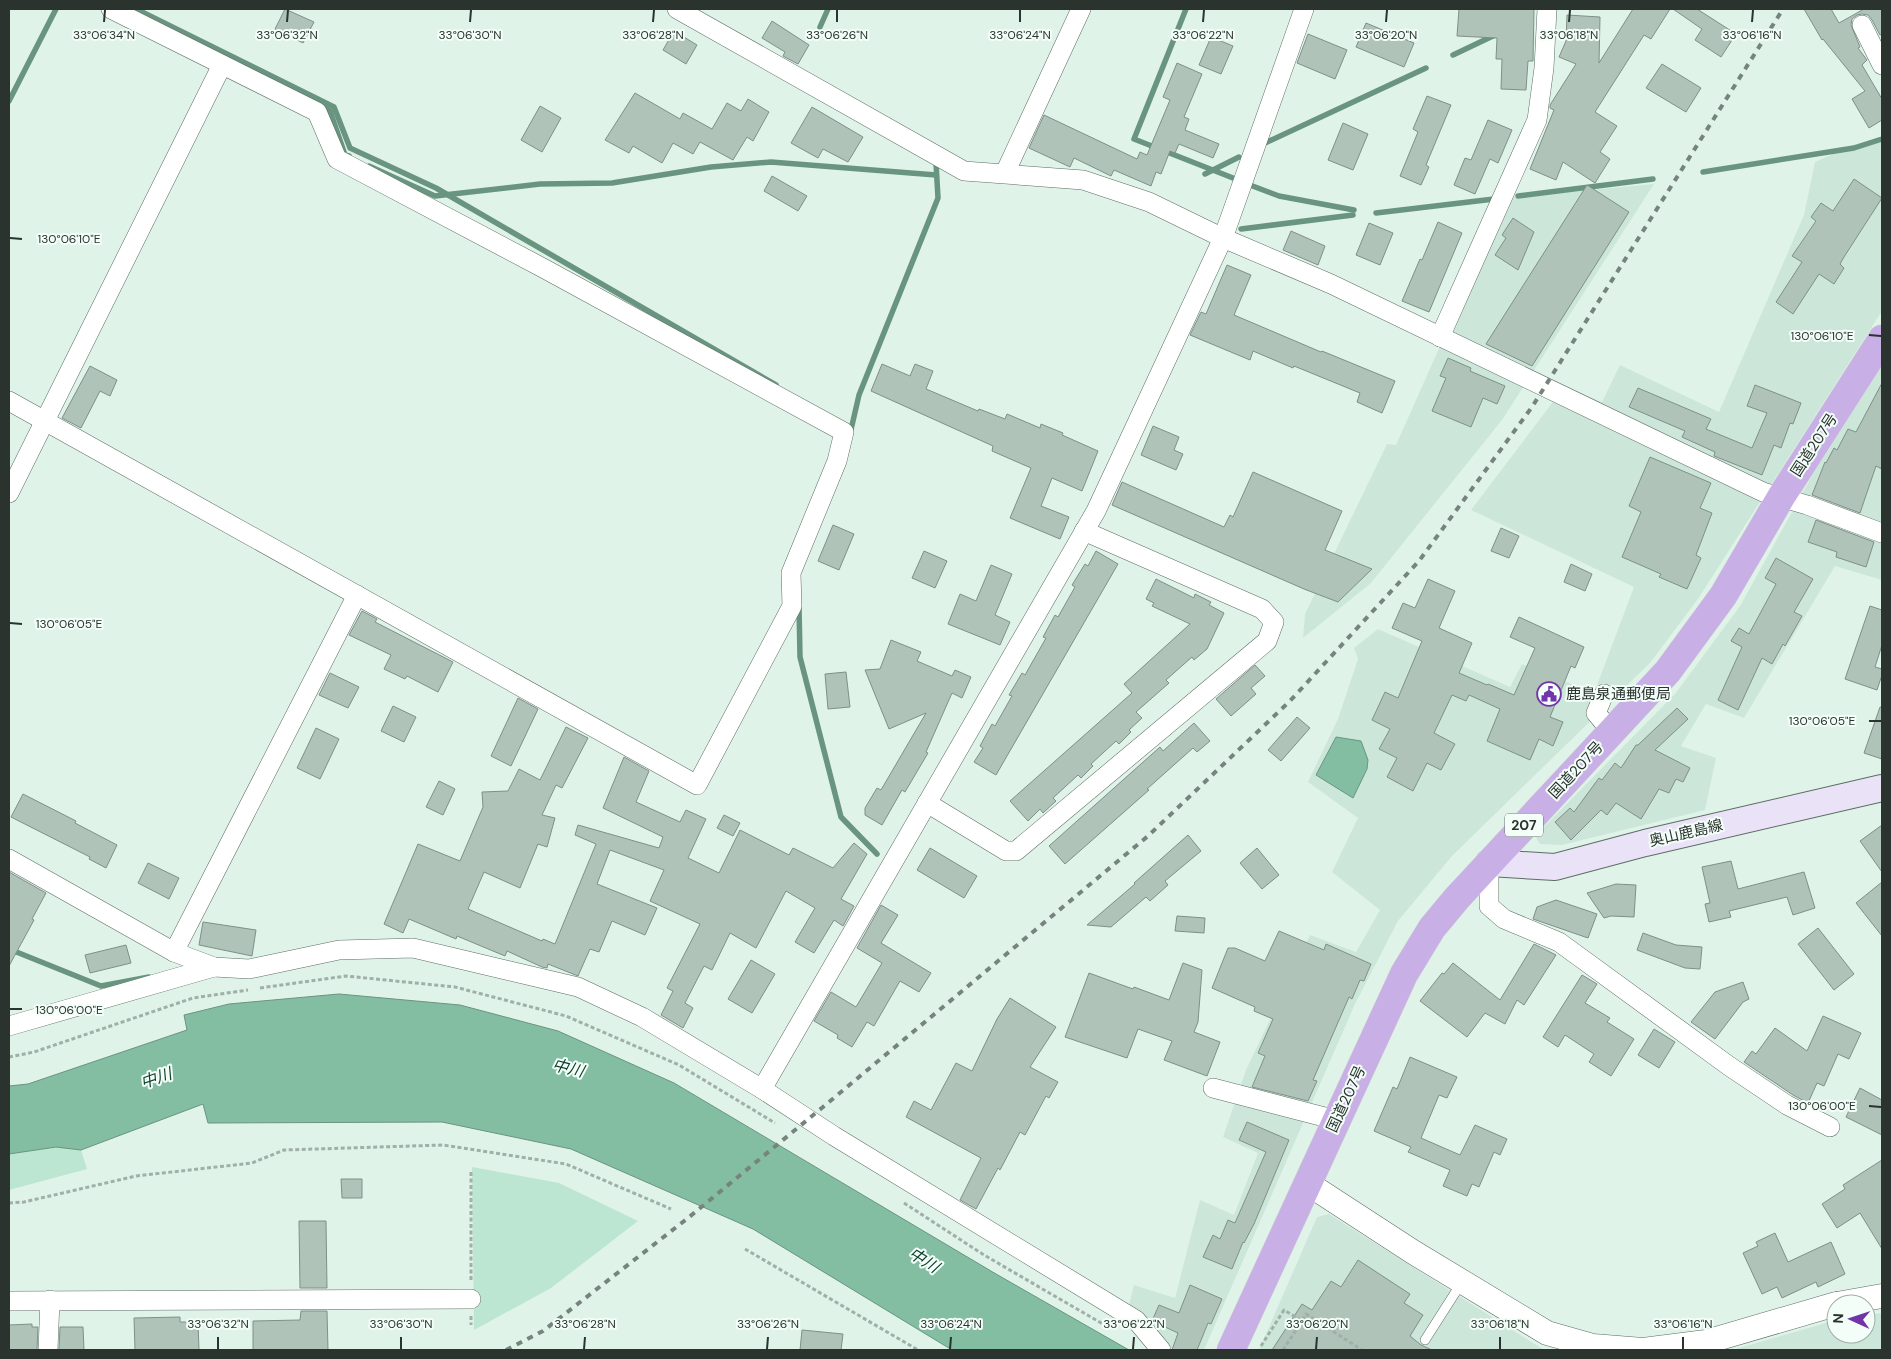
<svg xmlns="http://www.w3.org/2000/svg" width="1891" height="1359" viewBox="0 0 1891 1359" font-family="'DM Sans','Noto Sans JP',sans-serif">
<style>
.built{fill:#cce7d9}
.green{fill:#bce6d1}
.water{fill:#83bea2;stroke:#699480}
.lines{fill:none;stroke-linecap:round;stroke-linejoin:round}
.stream{stroke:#699480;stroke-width:5.5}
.building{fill:#b0c3b9;stroke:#7e9087}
.service-casing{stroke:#5c6d64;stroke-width:10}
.minor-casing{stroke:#5c6d64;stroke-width:20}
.tertiary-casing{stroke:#5c6d64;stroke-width:25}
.secondary-casing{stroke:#5c6d64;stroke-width:28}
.trunk-casing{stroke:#d0d2d1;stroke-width:29}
.path{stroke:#a0afa8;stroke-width:3;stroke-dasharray:4 2.5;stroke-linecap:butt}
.service{stroke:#fff;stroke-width:9}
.minor{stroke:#fff;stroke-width:19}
.tertiary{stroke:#fff;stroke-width:24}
.secondary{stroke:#eae2f6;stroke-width:26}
.trunk{stroke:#c8b0e7;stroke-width:28}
.rail{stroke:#77847d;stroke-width:4;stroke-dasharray:6 6;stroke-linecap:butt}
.ticks{fill:none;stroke:#2b332f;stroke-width:2}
.labels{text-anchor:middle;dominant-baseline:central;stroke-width:4;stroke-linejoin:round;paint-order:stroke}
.shield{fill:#f3fef8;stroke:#67706b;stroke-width:1}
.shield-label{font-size:14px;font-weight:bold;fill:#2b332f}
.street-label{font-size:15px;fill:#2b332f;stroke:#f3fef8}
.poi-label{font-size:15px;fill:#2b332f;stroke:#f3fef8;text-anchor:start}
.water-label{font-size:16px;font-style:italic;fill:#0b3d2b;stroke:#f3fef8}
.ticks-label{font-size:12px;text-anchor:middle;fill:#2b332f;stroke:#f3fef8;stroke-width:4;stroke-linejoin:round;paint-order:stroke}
</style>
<rect width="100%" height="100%" fill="#e0f3e9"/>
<g class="built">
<polygon points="1882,137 1882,311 1698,599 1650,663 1452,856 1398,921 1355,1004 1204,1350 1173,1350 1125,1320 1134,1285 1175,1298 1200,1200 1234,1215 1258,1153 1223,1137 1246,1070 1310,935 1356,952 1380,910 1332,872 1358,818 1308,782 1338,719 1358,659 1354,648 1378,629 1510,687 1522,664 1594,693 1634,587 1471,510 1565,386 1602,402 1620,365 1719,412 1804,215 1815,162 1853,145"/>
<polygon points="1654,184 1502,420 1371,583 1303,638 1305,614 1387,444 1396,445 1506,198"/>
<polygon points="1882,365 1882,580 1835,566 1744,718 1706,704 1681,746 1716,758 1705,810 1562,845 1540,844 1535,836 1675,694 1740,606 1813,474"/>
<polygon points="1329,1214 1544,1350 1259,1350 1317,1217"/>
<polygon points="1882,1313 1882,1350 1732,1350 1836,1320 1836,1334 1866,1334 1866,1315"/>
</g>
<g class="green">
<polygon points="56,1147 81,1150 87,1169 9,1190 9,1154"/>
<polygon points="472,1167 559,1183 638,1221 551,1288 474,1330"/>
</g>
<g class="water">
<polygon points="1336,737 1361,741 1368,760 1367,769 1353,798 1316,775"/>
<polygon points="339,994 460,1005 558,1031 674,1083 996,1274 1129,1350 952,1350 753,1229 571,1149 442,1122 208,1123 203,1104 81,1150 56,1147 9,1154 9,1086 28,1084 187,1030 184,1015 229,1004"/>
</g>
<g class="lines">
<g class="stream">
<polyline points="136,9 334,107 350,148 436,188 776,385"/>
<polyline points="1186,9 1134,139 1233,178"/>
<polyline points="820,27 828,9"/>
<polyline points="1453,55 1495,35"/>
<polyline points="9,101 56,9"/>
<polyline points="321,106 330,111 345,155 349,156"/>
<polyline points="1265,143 1426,68"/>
<polyline points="369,166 435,196 540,184 612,183 711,167 771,162 936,175"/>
<polyline points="1703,172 1854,148 1882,139"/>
<polyline points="1205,174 1239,157"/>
<polyline points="1250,185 1279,196 1354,210"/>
<polyline points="1518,196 1653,179"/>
<polyline points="1376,213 1494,199"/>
<polyline points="1241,229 1353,215"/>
<polyline points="850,434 859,395 938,198 936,163 933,161"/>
<polyline points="799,606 800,657 841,817 877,854"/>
<polyline points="9,949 101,986 149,977"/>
</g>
</g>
<g class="building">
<polygon points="285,9 314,22 303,43 275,29"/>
<polygon points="1459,9 1534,9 1533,61 1528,61 1526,90 1501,89 1502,59 1496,59 1497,38 1457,36"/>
<polygon points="1633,9 1670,9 1651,39 1644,35 1595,112 1617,126 1600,152 1610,159 1595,183 1563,162 1556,180 1530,169 1554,110 1550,108 1550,105 1576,64 1559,57 1566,41 1567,15 1600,17 1599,63"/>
<polygon points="1673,9 1697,9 1736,34 1721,57 1695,40 1702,29"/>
<polygon points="1804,9 1831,9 1839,23 1864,9 1882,9 1882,34 1880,35 1872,20 1868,15 1862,14 1857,15 1852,19 1851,25 1860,47 1858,48 1867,60 1862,65 1882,99 1882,120 1869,128 1852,99 1865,91 1823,39 1822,40"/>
<polygon points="772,21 809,45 798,64 783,56 785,52 762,38"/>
<polygon points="1366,23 1414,43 1404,67 1356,47"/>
<polygon points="674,31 697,45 686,64 663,50"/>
<polygon points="1308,34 1347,50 1335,79 1297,63"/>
<polygon points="1211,37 1233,46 1221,74 1199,65"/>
<polygon points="1177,63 1202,74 1184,117 1189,119 1185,130 1219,144 1213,158 1179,144 1175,153 1170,151 1161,174 1156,172 1151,186 1114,170 1111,176 1074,158 1070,167 1029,148 1044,115 1137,159 1140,152 1147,155 1170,100 1163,97"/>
<polygon points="1662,64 1701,88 1686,112 1646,88"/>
<polygon points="635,93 680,119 683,113 712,129 727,103 741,111 748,99 769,112 753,141 747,137 733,160 700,142 693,154 673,143 662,163 633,146 629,153 605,140"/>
<polygon points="1427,96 1451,105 1426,165 1429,167 1421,185 1400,176 1418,132 1413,129"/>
<polygon points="540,106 561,118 542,152 521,140"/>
<polygon points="812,107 863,137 848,162 823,149 818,158 791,143"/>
<polygon points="1488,120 1512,130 1498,163 1490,159 1475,194 1454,185 1465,158 1471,160"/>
<polygon points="1343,123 1368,134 1353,170 1328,160"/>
<polygon points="772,176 807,196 798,211 764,191"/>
<polygon points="1854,179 1882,198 1844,257 1840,264 1844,268 1834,284 1819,274 1793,314 1776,302 1802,262 1792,256 1816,221 1811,217 1821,203 1833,211"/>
<polygon points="1587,185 1629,212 1532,366 1486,344"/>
<polygon points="1513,218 1534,232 1518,270 1495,255 1506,238 1502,235"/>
<polygon points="1438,222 1462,233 1429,312 1402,301 1420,259 1422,260"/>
<polygon points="1369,223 1393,233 1380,265 1356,255"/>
<polygon points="1291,231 1325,246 1318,265 1283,250"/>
<polygon points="1227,265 1251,275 1234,315 1321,352 1322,351 1395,381 1382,413 1357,402 1360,393 1294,366 1293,368 1253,351 1250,360 1190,335 1201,312 1206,314"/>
<polygon points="1448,358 1471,368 1470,371 1505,386 1497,404 1483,398 1471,427 1432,411 1446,378 1440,376"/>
<polygon points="882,364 910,376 915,364 933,371 926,389 978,411 979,409 1005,419 1007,414 1040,428 1041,424 1063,433 1062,435 1098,451 1082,491 1052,478 1041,506 1069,517 1060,539 1010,518 1031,468 992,451 993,446 871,391"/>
<polygon points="90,366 117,380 110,396 100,391 81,428 62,418"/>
<polygon points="1882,383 1882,469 1876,466 1860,513 1812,495 1825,462 1826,463 1834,448 1837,450 1848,429 1856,432"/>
<polygon points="1755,385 1801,403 1793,424 1790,423 1781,448 1774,445 1762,475 1714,456 1715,452 1682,437 1685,431 1629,407 1638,388 1711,419 1706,429 1752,448 1767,413 1747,406"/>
<polygon points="1153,426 1179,437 1174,450 1183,454 1176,470 1141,455"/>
<polygon points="1650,457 1711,483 1700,508 1712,513 1696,555 1701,558 1687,589 1659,577 1661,574 1622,557 1641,512 1629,506"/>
<polygon points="1253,472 1342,511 1325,550 1372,569 1338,602 1304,589 1112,505 1122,482 1224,527 1230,515 1233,517"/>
<polygon points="1816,520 1874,542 1866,567 1836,557 1837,552 1808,542"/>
<polygon points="833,525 854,534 839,570 818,561"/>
<polygon points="1501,528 1519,536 1509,558 1491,551"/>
<polygon points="924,551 947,561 935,588 912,578"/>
<polygon points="1096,551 1118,564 996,775 974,762 983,748 980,746 992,724 995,726 1012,696 1009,695 1022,673 1025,675 1046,638 1043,637 1055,615 1058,617 1075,587 1072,585 1085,564 1088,566"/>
<polygon points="1776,558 1813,579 1794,612 1802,616 1785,646 1783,644 1772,664 1762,658 1738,710 1718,700 1742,647 1731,641 1739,628 1749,634 1776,584 1765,578"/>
<polygon points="1571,564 1592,574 1585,591 1564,582"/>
<polygon points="991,565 1012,574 995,615 1010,622 1000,645 948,624 960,594 976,601"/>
<polygon points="1156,579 1194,598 1195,594 1211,602 1209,605 1224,613 1207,649 1194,660 1192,657 1166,680 1169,683 1136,712 1142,718 1129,730 1131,732 1119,744 1116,741 1091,764 1093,766 1081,778 1078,775 1053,798 1056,801 1043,813 1040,809 1028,821 1010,801 1132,693 1124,684 1190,624 1152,606 1154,603 1146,599"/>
<polygon points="1428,579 1455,591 1439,628 1472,643 1459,673 1487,685 1488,684 1514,695 1535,648 1510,637 1519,617 1584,647 1575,668 1571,666 1550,717 1563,722 1553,746 1539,739 1530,760 1487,741 1500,709 1469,695 1466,701 1452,695 1434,733 1455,744 1441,770 1427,763 1413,791 1387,777 1397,758 1379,749 1390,729 1372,720 1385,692 1398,698 1422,641 1392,628 1403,603 1415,608"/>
<polygon points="1870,606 1882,610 1882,645 1875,667 1882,669 1882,675 1877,690 1845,679"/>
<polygon points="362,611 377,619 375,622 453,662 438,692 407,676 405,679 384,669 391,655 349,635"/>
<polygon points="891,640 921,652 917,661 952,676 955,670 971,677 962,698 952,693 926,752 928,753 905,792 902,790 882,825 865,815 865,808 877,788 881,790 926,713 889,729 865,670 880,669"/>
<polygon points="1255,665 1265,676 1251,688 1256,694 1231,716 1216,699"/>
<polygon points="846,672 850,707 828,709 825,674"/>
<polygon points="330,673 359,687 348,708 319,695"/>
<polygon points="518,698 538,709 511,766 491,756"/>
<polygon points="393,706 416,717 404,742 381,731"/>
<polygon points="1880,707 1882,707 1882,759 1864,753"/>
<polygon points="1677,708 1688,719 1655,750 1690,768 1683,782 1676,779 1669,793 1659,789 1641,819 1616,803 1607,815 1601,810 1571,840 1555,822 1570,808 1574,812 1599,778 1602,780 1615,763 1621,768 1636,745 1638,745"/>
<polygon points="1297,717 1310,728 1281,761 1268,750"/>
<polygon points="1194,723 1210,741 1197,752 1193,748 1147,789 1149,790 1065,864 1049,846 1160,747 1163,751"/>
<polygon points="566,727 588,738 562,788 556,785 542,815 555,818 547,847 538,844 520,888 484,872 468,909 542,941 543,939 555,944 596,844 575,835 578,825 659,848 663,837 603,808 624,757 649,771 636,802 680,822 686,810 706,819 688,858 719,873 740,830 789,855 793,848 833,868 854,843 867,854 841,899 854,906 843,926 834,920 814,953 795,942 815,908 786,891 756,948 730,933 712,970 704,966 685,1003 693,1008 683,1028 661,1015 673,991 667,988 700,924 650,901 664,870 610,850 597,884 657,908 645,935 612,921 599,952 590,949 578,976 548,964 547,968 542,967 507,951 505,956 457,936 456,939 409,919 403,933 384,924 418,844 460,861 483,807 482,792 508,791 519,769 540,780"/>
<polygon points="316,728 339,739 320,779 297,768"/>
<polygon points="439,781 455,789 443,815 426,807"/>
<polygon points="23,794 76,821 75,823 117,845 106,868 89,859 90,857 11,817"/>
<polygon points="724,815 740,823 733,836 717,828"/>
<polygon points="1882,825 1882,872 1860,841"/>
<polygon points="1188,835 1201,851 1165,881 1168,885 1150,901 1146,897 1111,927 1087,925 1135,884 1134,883"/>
<polygon points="930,848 977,876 964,898 917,870"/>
<polygon points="1257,848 1279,875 1262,889 1240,863"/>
<polygon points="1731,861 1738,889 1804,872 1815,908 1793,915 1787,897 1729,911 1731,917 1709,922 1705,904 1710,903 1702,867"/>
<polygon points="148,863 179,878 169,899 138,883"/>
<polygon points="9,872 46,893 32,919 34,920 9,966"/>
<polygon points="1882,882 1882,936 1856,903"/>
<polygon points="1616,884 1636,885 1634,917 1611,916 1604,918 1587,893"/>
<polygon points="1556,900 1597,914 1588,938 1533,919 1537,907"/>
<polygon points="881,905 898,915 881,943 931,973 919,992 900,981 874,1026 867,1022 852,1047 837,1038 838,1035 814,1021 831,992 856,1007 882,963 857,948"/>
<polygon points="1177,916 1205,918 1204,933 1175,931"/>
<polygon points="203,922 256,930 252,956 199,945"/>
<polygon points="1818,928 1854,974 1834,990 1798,944"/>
<polygon points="1279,931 1324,950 1326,944 1371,964 1364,981 1360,980 1352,999 1349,997 1313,1080 1317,1081 1308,1101 1252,1087 1265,1056 1258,1053 1273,1019 1254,1011 1255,1007 1212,988 1228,948 1235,948 1265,961"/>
<polygon points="1643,933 1676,945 1702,947 1700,969 1685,968 1637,950"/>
<polygon points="1534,944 1556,955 1524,1005 1517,1000 1505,1024 1485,1013 1467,1037 1420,1001 1442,973 1444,974 1453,963 1500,1000"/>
<polygon points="126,945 131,963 90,973 85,955"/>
<polygon points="751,960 775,974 752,1013 728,999"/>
<polygon points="1183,963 1202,970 1198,1022 1194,1032 1220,1042 1207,1076 1164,1060 1172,1041 1138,1029 1127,1058 1065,1037 1089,973 1133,989 1134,987 1169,1000"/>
<polygon points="1582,975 1597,984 1585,1003 1610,1018 1607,1022 1634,1039 1611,1076 1589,1062 1594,1054 1565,1035 1558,1047 1543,1037"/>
<polygon points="1743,982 1749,999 1743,1002 1715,1039 1691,1022 1715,992"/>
<polygon points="1010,998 1056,1027 1030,1067 1058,1082 1049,1098 1046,1096 1025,1135 1020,1132 1000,1170 998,1168 976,1209 960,1200 981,1158 906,1117 914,1101 931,1110 956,1063 972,1071 997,1019"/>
<polygon points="1823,1016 1861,1033 1849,1059 1838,1054 1824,1086 1817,1083 1808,1103 1793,1095 1744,1062 1752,1051 1756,1054 1775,1028 1807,1051"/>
<polygon points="1654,1029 1675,1042 1659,1068 1638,1055"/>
<polygon points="1410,1057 1457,1077 1447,1098 1439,1095 1421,1138 1460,1155 1475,1125 1507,1139 1500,1155 1494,1152 1479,1187 1472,1184 1467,1196 1443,1186 1450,1170 1408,1152 1411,1147 1374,1131 1393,1087 1397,1089"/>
<polygon points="1860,1088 1882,1100 1882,1135 1846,1117"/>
<polygon points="1247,1122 1289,1140 1254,1224 1244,1243 1243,1242 1232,1269 1203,1257 1213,1235 1220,1239 1228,1220 1235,1223 1266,1152 1239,1140"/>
<polygon points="1882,1160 1882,1249 1860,1213 1837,1228 1822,1204 1845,1189 1843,1185"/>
<polygon points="341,1179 362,1179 362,1198 342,1198"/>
<polygon points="299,1221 326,1221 327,1288 300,1288"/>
<polygon points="1775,1233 1788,1262 1831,1242 1845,1274 1818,1287 1816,1282 1782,1298 1777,1287 1762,1294 1743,1253 1758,1246 1756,1242"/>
<polygon points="1358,1260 1410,1294 1404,1303 1423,1315 1410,1336 1421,1345 1432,1350 1272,1350 1302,1304 1312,1310 1331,1281 1341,1287"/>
<polygon points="1190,1285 1222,1299 1211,1324 1208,1323 1197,1350 1172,1350 1178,1333 1152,1321 1159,1305 1179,1313"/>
<polygon points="301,1311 327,1311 328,1350 253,1350 253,1321 300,1320"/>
<polygon points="180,1317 180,1322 198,1322 199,1350 135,1350 134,1318"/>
<polygon points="32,1324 32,1327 38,1327 37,1350 9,1350 9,1325"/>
<polygon points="60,1327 83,1327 84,1350 59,1350"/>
<polygon points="802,1330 843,1334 841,1350 800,1350"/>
</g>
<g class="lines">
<g class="service-casing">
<polyline id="service" points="1425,1340 1462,1282"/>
</g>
<g class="minor-casing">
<g id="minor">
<polyline points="677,9 964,171 1083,180 1149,202 1223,238 1331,284 1763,492 1807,505 1882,533"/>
<polyline points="1862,25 1882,65"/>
<polyline points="1005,173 1081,9"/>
<polyline points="1440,337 1537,120 1544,68 1547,9"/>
<polyline points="9,401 697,785 792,606 791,573 837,461 844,432 543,268 337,159 317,112 111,9"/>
<polyline points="9,493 222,65"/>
<polyline points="1604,694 1596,713 1611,731"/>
<polyline points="927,803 1006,851 1016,851 1267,641 1274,622 1262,609 1084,531"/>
<polyline points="9,859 174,952 214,967 249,969 339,950 413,948 578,987 642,1017 762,1089 1096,511 1223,238 1304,9"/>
<polyline points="1489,863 1489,906 1504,919 1559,942 1729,1066 1787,1105 1830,1127"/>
<polyline points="174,952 357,595"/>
<polyline points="9,1026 214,967"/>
<polyline points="1213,1088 1336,1120"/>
<polyline points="762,1089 834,1136 1136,1320 1161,1350"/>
<polyline points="9,1301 471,1299"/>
<polyline points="48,1350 50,1300"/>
</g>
</g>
<g class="tertiary-casing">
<g id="tertiary">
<polyline points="1307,1183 1413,1252 1547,1333 1593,1346 1643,1350 1706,1342 1836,1304"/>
<polyline points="1837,1304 1882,1296"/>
</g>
</g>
<g class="secondary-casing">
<polyline id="secondary" points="1489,863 1555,867 1645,843 1882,788"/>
</g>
<g class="trunk-casing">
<polyline id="trunk" points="1231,1350 1404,974 1432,928 1457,898 1668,671 1723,596 1781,497 1882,339"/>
</g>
<g class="path">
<polyline points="260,988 346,976 455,987 566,1016 679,1065 775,1123"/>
<polyline points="9,1057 34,1052 193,998 248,990"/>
<polyline points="471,1172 471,1282"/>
<polyline points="9,1203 24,1202 136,1176 252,1163 284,1150 443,1145 566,1164 671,1209"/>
<polyline points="904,1203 984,1255 1108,1327"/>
<polyline points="745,1249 918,1350"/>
<polyline points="471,1316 471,1325"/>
<polyline points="1261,1346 1284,1310 1302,1321 1306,1314 1362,1350"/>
<polyline points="1283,1350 1302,1321"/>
</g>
<use href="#service" class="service"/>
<use href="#minor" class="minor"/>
<use href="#tertiary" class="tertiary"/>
<use href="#secondary" class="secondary"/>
<use href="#trunk" class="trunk"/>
<polyline class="rail" points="506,1350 543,1331 688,1218 823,1107 1148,836 1290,701 1419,561 1532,407 1783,9"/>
</g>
<path class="ticks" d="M104,22l1,-12M287,22l1,-12M470,22l1,-12M653,22l1,-12M837,22v-12M1020,22v-12M1203,22l1,-12M1386,22l1,-12M1569,22l1,-12M1752,22l1,-12M10,238l12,1M1869,335l12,1M10,623l12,1M1869,721h12M10,1009h12M1869,1106l12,1M218,1349v-12M401,1349v-12M584,1349l1,-12M767,1349l1,-12M950,1349l1,-12M1133,1349l1,-12M1316,1349l1,-12M1500,1349v-12M1683,1349v-12"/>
<defs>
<g id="civic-ring" transform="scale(1.25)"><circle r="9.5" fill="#f3fef8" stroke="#7134aa" stroke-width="1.5"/><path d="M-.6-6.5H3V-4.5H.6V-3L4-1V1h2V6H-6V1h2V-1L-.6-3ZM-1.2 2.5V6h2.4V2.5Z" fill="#7134aa"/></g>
</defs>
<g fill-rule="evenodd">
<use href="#civic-ring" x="1549" y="694"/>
</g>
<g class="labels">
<rect class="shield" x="1505" y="813.5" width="38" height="23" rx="4"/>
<g class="shield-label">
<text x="1524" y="825">207</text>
</g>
<g class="street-label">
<text transform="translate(1814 445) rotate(-57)">国道207号</text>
<text transform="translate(1576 770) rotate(-47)">国道207号</text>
<text transform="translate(1686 833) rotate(-13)">奥山鹿島線</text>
<text transform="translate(1346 1099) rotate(-65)">国道207号</text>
</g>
<g class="poi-label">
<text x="1566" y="694">鹿島泉通郵便局</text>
</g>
<g class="water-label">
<text transform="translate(568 1068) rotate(14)">中川</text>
<text transform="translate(156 1078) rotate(-19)">中川</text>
<text transform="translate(924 1260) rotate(32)">中川</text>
</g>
</g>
<g class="ticks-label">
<text x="104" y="39">33°06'34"N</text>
<text x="287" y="39">33°06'32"N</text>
<text x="470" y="39">33°06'30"N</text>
<text x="653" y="39">33°06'28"N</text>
<text x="837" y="39">33°06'26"N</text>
<text x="1020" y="39">33°06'24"N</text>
<text x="1203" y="39">33°06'22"N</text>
<text x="1386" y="39">33°06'20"N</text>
<text x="1569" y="39">33°06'18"N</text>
<text x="1752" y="39">33°06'16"N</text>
<text x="69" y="243">130°06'10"E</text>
<text x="1822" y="340">130°06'10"E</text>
<text x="69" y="628">130°06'05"E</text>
<text x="1822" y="725">130°06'05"E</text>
<text x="69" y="1014">130°06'00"E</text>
<text x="1822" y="1110">130°06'00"E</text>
<text x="218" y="1328">33°06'32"N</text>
<text x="401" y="1328">33°06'30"N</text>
<text x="585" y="1328">33°06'28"N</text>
<text x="768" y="1328">33°06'26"N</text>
<text x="951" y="1328">33°06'24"N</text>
<text x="1134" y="1328">33°06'22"N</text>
<text x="1317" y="1328">33°06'20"N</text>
<text x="1500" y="1328">33°06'18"N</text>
<text x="1683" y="1328">33°06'16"N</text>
</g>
<rect width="1891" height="1359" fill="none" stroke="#2b332f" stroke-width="20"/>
<g transform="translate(1851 1319) rotate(273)"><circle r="24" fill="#f3fef8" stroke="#a3ada8"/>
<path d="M0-4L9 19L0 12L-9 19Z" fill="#7134aa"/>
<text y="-8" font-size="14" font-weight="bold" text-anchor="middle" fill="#2b332f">N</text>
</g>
</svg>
